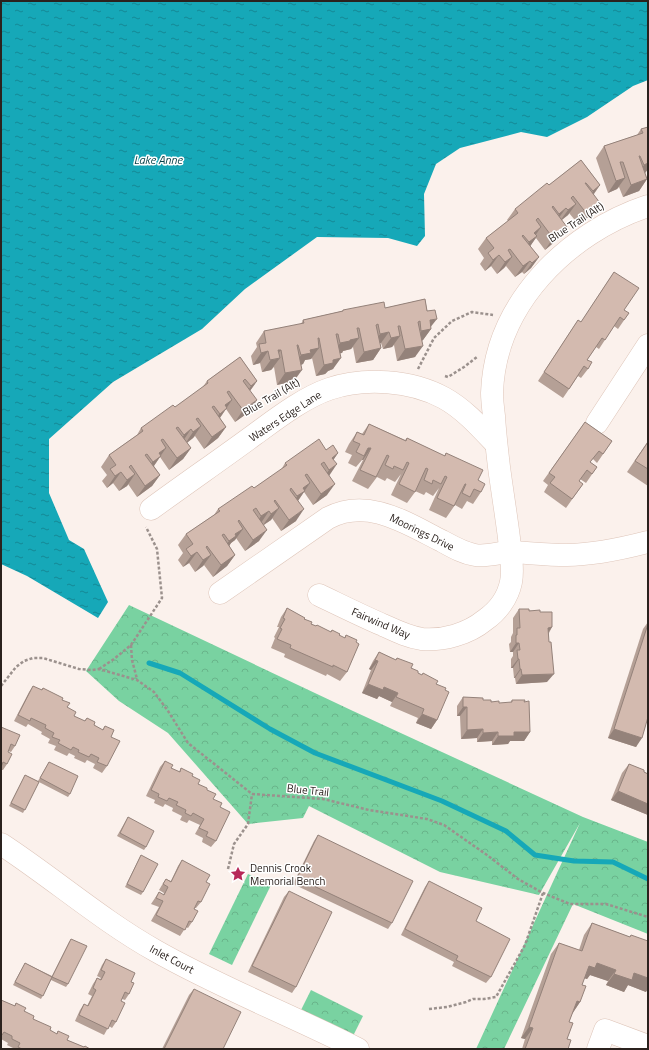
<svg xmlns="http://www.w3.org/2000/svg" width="649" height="1050" viewBox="0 0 649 1050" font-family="'Titillium Web',sans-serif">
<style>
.forest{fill:url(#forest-crowns)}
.water{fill:url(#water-ripples)}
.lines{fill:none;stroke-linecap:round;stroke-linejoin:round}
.stream{stroke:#16a8b8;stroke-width:5}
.minor-casing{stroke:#dec5b9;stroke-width:23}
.path{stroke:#9b918d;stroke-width:2.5;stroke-dasharray:3 2;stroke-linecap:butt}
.minor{stroke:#fff;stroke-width:22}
.wall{fill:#b5a096}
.shaded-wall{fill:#94827a}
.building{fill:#d3baaf;stroke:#94827a}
.labels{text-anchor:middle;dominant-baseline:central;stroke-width:3;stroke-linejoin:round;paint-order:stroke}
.street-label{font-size:11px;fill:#2b221e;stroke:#fff}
.poi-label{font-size:11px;fill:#2b221e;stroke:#fff;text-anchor:start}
.water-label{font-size:12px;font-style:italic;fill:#023f46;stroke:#fff}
</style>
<defs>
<pattern id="forest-crowns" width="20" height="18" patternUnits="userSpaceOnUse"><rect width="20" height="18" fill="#79d2a1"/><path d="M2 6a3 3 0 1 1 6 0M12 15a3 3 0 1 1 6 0" fill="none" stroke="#69b48a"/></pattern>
<pattern id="water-ripples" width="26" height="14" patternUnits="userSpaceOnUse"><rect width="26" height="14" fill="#16a8b8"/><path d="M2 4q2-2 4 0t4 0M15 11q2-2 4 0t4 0" fill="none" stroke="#148895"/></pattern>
</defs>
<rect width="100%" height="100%" fill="#fbf1ec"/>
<g class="forest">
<polygon points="129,605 353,711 583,817 648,842 648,934 573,904 504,1049 476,1049 580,823 539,895 440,872 309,806 303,818 248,824 168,733 119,701 86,671"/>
<polygon points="248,874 271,885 232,965 209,954"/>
<polygon points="311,990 363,1016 353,1036 301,1010"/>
</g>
<polygon class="water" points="1,1 648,1 648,80 633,86 587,117 547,137 521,132 460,148 436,164 424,194 425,236 417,246 388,238 317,237 245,289 202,329 113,382 49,439 49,493 69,540 84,549 108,602 98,618 27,576 1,564"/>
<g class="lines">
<polyline class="stream" points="149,663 180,673 270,729 315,753 442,801 506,831 535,855 574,861 613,862 648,879"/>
<g class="minor-casing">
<g id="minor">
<polyline points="597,423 648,345"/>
<path d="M151,509c34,-25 69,-49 103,-74 22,-16 49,-37 75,-46 35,-12 82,-9 115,9 20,11 36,29 52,46"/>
<path d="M220,593l108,-75c40,-21 78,5 114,23 11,6 21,12 33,14 13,2 25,-3 37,-3 18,1 36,3 55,3 27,0 54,-6 81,-13"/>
<path d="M319,595c21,10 43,21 64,30 13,6 25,12 39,14 21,2 46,-5 63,-19 13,-9 23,-23 26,-38 3,-14 -1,-31 -2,-44 -3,-24 -7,-48 -10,-71 -2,-17 -4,-34 -5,-51 -1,-8 -2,-16 -2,-23 3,-89 75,-160 156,-187"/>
<path d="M1,844c52,34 100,76 155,107 65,37 135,64 202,98"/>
<polyline points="598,1049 605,1030 648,1046"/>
</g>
</g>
<g class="path">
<polyline points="418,369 434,338 452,321 472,312 493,315"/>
<polyline points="445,376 448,377 464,367 477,357"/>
<polyline points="131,645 132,660 137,679"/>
<polyline points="99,669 114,659 131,645 162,598 157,549 146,527"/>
<polyline points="1,686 16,667 24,661 33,658 43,658 79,669 92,670 99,669 137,680 154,692 168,711 188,743 252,794 323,799 369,810 427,819 444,825 487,855 518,879 543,893 570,904 606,904 648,917"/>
<polyline points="228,869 234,844 248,824 252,794"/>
<polyline points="429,1009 447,1007 466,1002 473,999 484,999 496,997 525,945 543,893"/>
</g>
<use href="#minor" class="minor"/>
</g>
<g class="wall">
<polygon points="648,127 648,169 645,173 647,179 639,191 623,197 619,187 617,189 608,193 596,158 604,146 637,135 641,129"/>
<polygon points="581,160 600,185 594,194 592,214 579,225 569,213 568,215 562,220 559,238 545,250 536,238 530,246 539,257 531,268 524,274 522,272 515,277 506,266 504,268 497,274 491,266 485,271 480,264 484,258 478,249 486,238 508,221 507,220 515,209 549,185"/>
<polygon points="614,272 624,310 629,313 618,329 614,326 599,349 596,347 587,360 588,369 581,378 578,376 563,398 538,381 572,329 578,320 581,322"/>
<polygon points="425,299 431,329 423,340 422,341 415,357 397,361 394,345 392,347 383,349 381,343 380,343 381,348 373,360 356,363 353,347 351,349 343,351 342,353 340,353 333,369 328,371 325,374 316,376 312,358 311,359 305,360 303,364 301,365 294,381 277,385 274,367 271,370 262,372 260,363 253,365 251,356 257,347 256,343 264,331 301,324 303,320 342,311 343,310 385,308"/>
<polygon points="240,357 257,381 250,391 249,412 235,422 226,409 220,418 226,427 218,438 204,449 195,436 193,438 187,443 191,448 183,459 169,470 160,457 154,466 160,475 152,486 137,497 128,484 127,486 119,491 113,483 107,488 102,481 107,475 101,467 109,455 137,435 141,428 175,407 202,388 207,381"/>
<polygon points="585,422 612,441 597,463 593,459 590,462 597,467 586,483 580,479 579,481 583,484 566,508 544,492 548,485 543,481"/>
<polygon points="369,424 405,440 407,438 444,456 446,453 478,480 481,492 473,504 467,501 462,509 455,505 446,518 429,510 439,488 433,496 426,492 424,495 415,491 420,481 415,492 407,503 391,495 401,474 395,482 387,478 385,481 377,477 368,489 352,481 363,460 362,460 356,467 348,463 352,455 345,452 349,444 357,432 362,434"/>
<polygon points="648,441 648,486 627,472"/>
<polygon points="326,450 338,453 333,460 329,475 327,495 313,505 304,492 298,501 296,521 281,531 272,518 271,520 264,525 259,541 245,551 236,538 235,540 231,543 229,546 235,555 227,566 213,577 204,565 203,566 195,572 189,563 183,567 178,560 183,553 178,545 186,534 214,515 218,509 254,488 281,470 285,463"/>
<polygon points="287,608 304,619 311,624 330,632 332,630 339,635 344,638 346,635 347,672 340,681 327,674 326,676 284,657 285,654 271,648 275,638 274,637 279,627 277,627 281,617"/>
<polygon points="519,609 540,612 552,627 549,633 547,682 516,684 515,678 514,678 513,668 511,668 511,659 513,656 513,652 510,652 509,644 511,642 511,637 513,633 513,618"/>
<polygon points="648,622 648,717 636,747 608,738 643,629"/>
<polygon points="379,652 396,660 397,658 418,673 436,684 437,720 431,729 416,723 418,718 390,706 392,702 379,696 377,699 362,693 371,670 369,669 373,661"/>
<polygon points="33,686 41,690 43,688 62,700 74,716 84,721 87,718 94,725 102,730 105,726 111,737 107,766 102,773 93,768 95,764 87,760 85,763 74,758 75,756 69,753 67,756 54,750 56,746 48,743 50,739 41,734 42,732 28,724 26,727 14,721 29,692"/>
<polygon points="463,697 483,700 499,703 510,703 512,700 530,732 524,741 510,741 508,744 492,745 492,741 477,742 477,738 461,739 460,716 457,716 457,706"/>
<polygon points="1,727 15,746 11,752 8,751 7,764 3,770 1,770"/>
<polygon points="165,761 171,768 179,772 181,768 192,776 198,784 207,790 213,799 220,807 216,841 211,847 202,842 203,838 195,834 200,825 189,820 187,823 180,820 182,816 172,811 173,808 165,804 163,807 154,803 155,800 146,796 160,767"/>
<polygon points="49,762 70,794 68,797 39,782 23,813 9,806 25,775 38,781"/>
<polygon points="629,764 648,774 648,815 611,800 622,773"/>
<polygon points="128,817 146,847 144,850 117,836"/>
<polygon points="318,835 392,923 388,929 293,884 314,841"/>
<polygon points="141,855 143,892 141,895 125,887"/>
<polygon points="182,860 206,882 201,902 196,908 195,908 194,909 192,922 188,928 186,927 180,936 151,921 159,907 151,904 159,892 163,895 164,893 159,890 162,885 166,879 171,881 178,866"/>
<polygon points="429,881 476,921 491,977 486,983 452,966 454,962 401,935 425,887"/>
<polygon points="289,891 296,987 292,993 248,972 284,897"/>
<polygon points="592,923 630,937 631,935 646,992 628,985 624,992 606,985 608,981 590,975 587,979 584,978 582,985 580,1002 572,1014 569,1022 567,1039 568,1049 522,1049 525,1039 521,1038 551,954 559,943 579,950 584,935"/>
<polygon points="71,939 68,984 66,987 51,980 41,999 13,985 25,963 52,976 69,942"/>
<polygon points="106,959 131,982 129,994 125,1000 122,999 121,1001 116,1022 112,1028 109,1026 104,1035 75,1021 80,1010 84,1004 87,1006 92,996 88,994 93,984 97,978 100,979 101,978 97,976 102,965"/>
<polygon points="194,989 223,1049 162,1049 189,995"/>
<polygon points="1,1000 14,1006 16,1003 33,1019 50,1030 56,1034 58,1031 67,1040 84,1047 90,1049 15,1049 7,1045 8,1043 1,1039"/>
</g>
<g class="shaded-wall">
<polygon points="648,163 648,169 645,173 636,176 644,165"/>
<polygon points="625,178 617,189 608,193 616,181"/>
<polygon points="647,179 639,191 623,197 631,185"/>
<polygon points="600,185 592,196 585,202 593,191"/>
<polygon points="600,203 592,214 579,225 587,214"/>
<polygon points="576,204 568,215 560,221 568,210"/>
<polygon points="566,208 558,219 551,225 559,214"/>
<polygon points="541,227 533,239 534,233"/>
<polygon points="567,227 559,238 545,250 553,238"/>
<polygon points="537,236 529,248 521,254 529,242"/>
<polygon points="499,255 491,266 485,271 493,260"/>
<polygon points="512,257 504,268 497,274 505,262"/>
<polygon points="539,257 531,268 524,274 532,263"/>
<polygon points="530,261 522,272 515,277 523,266"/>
<polygon points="437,319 429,329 431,329 423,340 413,342 430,320"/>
<polygon points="389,332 381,343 372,345 380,334"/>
<polygon points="400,336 392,347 383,349 391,338"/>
<polygon points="318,338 319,338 311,349 319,348 311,359 305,360 303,364 293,367 301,355"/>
<polygon points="359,338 351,349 343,351 342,353 332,355 340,343 350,340"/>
<polygon points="423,346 415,357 397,361 405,349"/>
<polygon points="381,348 373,360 356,363 364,352"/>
<polygon points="278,350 281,350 273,360 280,358 271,370 262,372"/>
<polygon points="268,351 260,363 253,365 261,353"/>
<polygon points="341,358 333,369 328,371 325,374 316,376 324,365 333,360"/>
<polygon points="302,370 294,381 277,385 285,373"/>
<polygon points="257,381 249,392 243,398 251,386"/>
<polygon points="232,400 219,419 212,425 225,405"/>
<polygon points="257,400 249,412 235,422 243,410"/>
<polygon points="201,426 193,438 185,444 193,432"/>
<polygon points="226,427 218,438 204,449 212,437"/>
<polygon points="191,429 183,441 176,446 184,435"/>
<polygon points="166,448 153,467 144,473 159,453"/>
<polygon points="191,448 183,459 169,470 177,458"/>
<polygon points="368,448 371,448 363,460 362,460"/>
<polygon points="338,453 330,465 332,458"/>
<polygon points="337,464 329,476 321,481 329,470"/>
<polygon points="121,472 113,483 107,488 115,476"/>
<polygon points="135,474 127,486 119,491 127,480"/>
<polygon points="160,475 152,486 137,497 145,486"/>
<polygon points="310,483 297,502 289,508 303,488"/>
<polygon points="335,484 327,495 313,505 321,494"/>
<polygon points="279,508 271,520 263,525 271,514"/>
<polygon points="304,509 296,521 281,531 289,520"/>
<polygon points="269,511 261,523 253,528 261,516"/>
<polygon points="243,529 235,540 231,543 228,548 220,552 229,541 235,534"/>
<polygon points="267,530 259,541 245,551 253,540"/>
<polygon points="197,552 189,563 183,567 191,556"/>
<polygon points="211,555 203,566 195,572 203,560"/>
<polygon points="235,555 227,566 213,577 221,565"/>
<polygon points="552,627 546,636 548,628"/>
<polygon points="516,643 519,643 513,652 510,652"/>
<polygon points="518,659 519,659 513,668 511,668"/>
<polygon points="375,660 378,661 371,670 369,669"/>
<polygon points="520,669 521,669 515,678 514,678"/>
<polygon points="554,674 547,682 516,684 522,675"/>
<polygon points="368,684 384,687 398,693 392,702 379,696 377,699 362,693"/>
<polygon points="463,707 467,707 460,716 457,716"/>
<polygon points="422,714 437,720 431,729 416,723"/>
<polygon points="483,729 477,738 461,739 467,730"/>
<polygon points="614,729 642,738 636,747 608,738"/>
<polygon points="498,732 492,741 477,742 483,733"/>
<polygon points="514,732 530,732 524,741 510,741 508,744 492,745 498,736"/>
<polygon points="618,791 648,804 648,815 611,800"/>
<polygon points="597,963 616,970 608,981 590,975 587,979 581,977 589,966"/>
<polygon points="634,973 648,978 648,989 646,992 628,985 624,992 606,985 614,974"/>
<polygon points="577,1001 580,1002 572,1014"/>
<polygon points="529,1027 533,1028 525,1039 521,1038"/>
</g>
<g class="building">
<polygon points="648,127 648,163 644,165 640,156 639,156 647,179 631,185 623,162 620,162 625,178 616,181 604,146 643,133 641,129"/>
<polygon points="581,160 600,185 593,191 586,183 585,183 600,203 587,214 573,196 571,198 576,204 568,210 566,208 559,214 553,206 552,207 567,227 553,238 538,218 536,220 541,227 534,233 537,236 529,242 523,235 522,236 539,257 532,263 530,261 523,266 510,249 508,250 512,257 505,262 499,255 493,260 488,253 494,248 486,238 518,213 515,209 547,183 549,185"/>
<polygon points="614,272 639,288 624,310 629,313 624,320 620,317 605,340 602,338 587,360 592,362 588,369 584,366 569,389 544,372 578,320 581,322"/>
<polygon points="425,299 427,311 435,310 437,319 430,320 431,329 421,331 420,321 418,322 423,346 405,349 400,326 398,326 400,336 391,338 389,332 380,334 378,324 376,325 381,348 364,352 359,328 357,328 359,338 350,340 350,341 340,343 338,334 336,334 341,358 333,360 333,363 324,365 319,338 318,338 319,348 310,350 311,353 301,355 298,345 297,345 302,370 285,373 281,350 278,350 280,358 270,360 268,351 261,353 259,344 266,343 264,331 304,323 303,320 343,311 343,310 384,302 385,308"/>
<polygon points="240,357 257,381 251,386 245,379 243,381 257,400 243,410 229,391 227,392 232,400 225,405 227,408 220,414 214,406 212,407 226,427 212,437 198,418 196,419 201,426 193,432 191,429 184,435 178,427 176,428 191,448 177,458 163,439 161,440 166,448 159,453 161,456 153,462 147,454 145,455 160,475 145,486 131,465 129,467 135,474 127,480 121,472 115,476 110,469 116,465 109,455 143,431 141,428 173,405 175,407 208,383 207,381"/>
<polygon points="585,422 612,441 603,454 599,451 590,462 597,467 592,474 587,470 579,481 583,484 572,499 550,483 555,477 549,473"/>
<polygon points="369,424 406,441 407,438 445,456 446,453 483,470 478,480 485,484 481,492 474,489 470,497 462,493 466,484 465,484 454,506 437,498 447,477 445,476 441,484 433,480 432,484 424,480 428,469 426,468 415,492 399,484 409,463 407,462 403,470 394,466 393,469 385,465 389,456 387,455 376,477 360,470 371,448 368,448 364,456 356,452 360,444 353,441 357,432 364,435"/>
<polygon points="319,439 326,450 333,445 338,453 332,458 337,464 329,470 324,462 321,464 335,484 321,494 307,474 305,475 310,483 303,488 305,491 297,496 291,488 290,490 304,509 289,520 275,500 274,501 279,508 271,514 269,511 261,516 256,508 253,510 267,530 253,540 239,520 238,521 243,529 235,534 236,536 229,541 224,534 222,535 235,555 221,565 207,546 206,547 211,555 203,560 197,552 191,556 186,549 193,544 186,534 220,511 218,509 252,486 254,488 287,465 285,463"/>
<polygon points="648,442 648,469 635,461"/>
<polygon points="287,608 305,618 304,619 312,622 311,624 316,626 317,625 331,632 332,630 340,634 339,635 345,638 346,635 357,640 356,642 359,644 347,672 333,665 333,667 290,648 291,645 277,639 282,629 280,628 285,619 283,618"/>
<polygon points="519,609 529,609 529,611 540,610 540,612 552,612 552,627 548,628 549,642 551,642 554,674 522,675 521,669 520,669 519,659 518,659 517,650 520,650 519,643 516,643 516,635 517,635 517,628 520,628"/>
<polygon points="648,624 648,717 642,738 614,729"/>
<polygon points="379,652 396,660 397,658 413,664 411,668 418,671 418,673 422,675 423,673 438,681 436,684 446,688 445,690 449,692 437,720 422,714 424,709 396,697 398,693 384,687 383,690 368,684 378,661 375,660"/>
<polygon points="33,686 42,690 43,688 63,698 62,700 70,703 67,707 76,712 74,716 85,721 87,718 95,722 94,725 103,730 105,726 114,730 111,737 120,741 107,766 97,762 99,758 91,754 89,757 78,752 79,750 73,747 71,750 58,743 60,740 52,737 54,733 45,728 46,725 31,718 30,721 18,715"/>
<polygon points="463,697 483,698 483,700 491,700 491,702 499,701 499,703 512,702 512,700 525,700 524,702 529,701 530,732 514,732 514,736 498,736 498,732 483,733 483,729 467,730 467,707 463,707"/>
<polygon points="1,727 20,735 15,746 11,744 8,752 12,754 7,764 3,762 1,767"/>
<polygon points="165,761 173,765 171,768 180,772 181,768 193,774 192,776 200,780 198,784 207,788 207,790 216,794 213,799 222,803 220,807 230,812 216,841 206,836 208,832 199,828 204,819 193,813 191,816 185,813 186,810 176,805 178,802 169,798 167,801 158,797 159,794 151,790"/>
<polygon points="49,762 78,776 70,794 40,778"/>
<polygon points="629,764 644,770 644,772 648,774 648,804 618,791"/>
<polygon points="25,775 39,782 25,810 11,803"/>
<polygon points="128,817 154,831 146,847 120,833"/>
<polygon points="318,835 413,881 392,923 297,878"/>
<polygon points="141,855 158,864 143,892 127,884"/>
<polygon points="182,860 210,875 206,882 210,884 201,902 198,901 194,909 198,911 192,922 189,921 185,930 156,915 163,901 156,898 159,892 164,895 168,887 163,884 166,879 171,882"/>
<polygon points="429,881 482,908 476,921 510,939 491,977 456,960 458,956 405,929"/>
<polygon points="289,891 332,912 296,987 252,966"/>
<polygon points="592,923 630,937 631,935 648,941 648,978 634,973 632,980 614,974 616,970 597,963 595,968 589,966 582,985 586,986 580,1002 577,1001 569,1022 573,1023 567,1039 571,1040 568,1049 525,1049 533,1028 529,1027 559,943 582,951"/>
<polygon points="71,939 87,946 68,984 52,977 43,996 15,982 25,963 52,977"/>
<polygon points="106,959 135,973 131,982 134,983 129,994 125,992 121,1001 125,1003 116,1022 112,1020 108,1029 79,1015 84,1004 88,1006 96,990 93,988 97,978 101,980 105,972 101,970"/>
<polygon points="194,989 241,1012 223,1049 164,1049"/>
<polygon points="1,1000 15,1006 16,1003 26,1008 24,1011 34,1016 33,1019 51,1027 50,1030 57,1034 58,1031 69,1036 67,1040 84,1047 85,1046 90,1049 22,1049 18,1047 20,1043 12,1039 12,1036 4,1032 2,1035 1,1035"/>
</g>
<defs>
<g id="sight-bare" transform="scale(1.2)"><path d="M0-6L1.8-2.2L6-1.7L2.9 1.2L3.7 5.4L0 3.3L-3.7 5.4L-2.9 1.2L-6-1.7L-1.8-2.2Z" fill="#b72859" stroke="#fff" stroke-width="2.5" paint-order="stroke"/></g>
</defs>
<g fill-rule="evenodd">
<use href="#sight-bare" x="238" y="874"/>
</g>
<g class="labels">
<g class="street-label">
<text transform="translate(576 222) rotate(-33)">Blue Trail (Alt)</text>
<text transform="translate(271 397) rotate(-30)">Blue Trail (Alt)</text>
<text transform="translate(285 416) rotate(-33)">Waters Edge Lane</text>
<text transform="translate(422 532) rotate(26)">Moorings Drive</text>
<text transform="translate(381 623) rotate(23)">Fairwind Way</text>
<text transform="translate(308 790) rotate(6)">Blue Trail</text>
<text transform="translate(172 959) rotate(28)">Inlet Court</text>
</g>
<g class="poi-label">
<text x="250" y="868">Dennis Crook<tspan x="250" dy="13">Memorial Bench</tspan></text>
</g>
<g class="water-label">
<text x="158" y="159">Lake Anne</text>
</g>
</g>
<rect width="649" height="1050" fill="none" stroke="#2b221e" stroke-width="4"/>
</svg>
